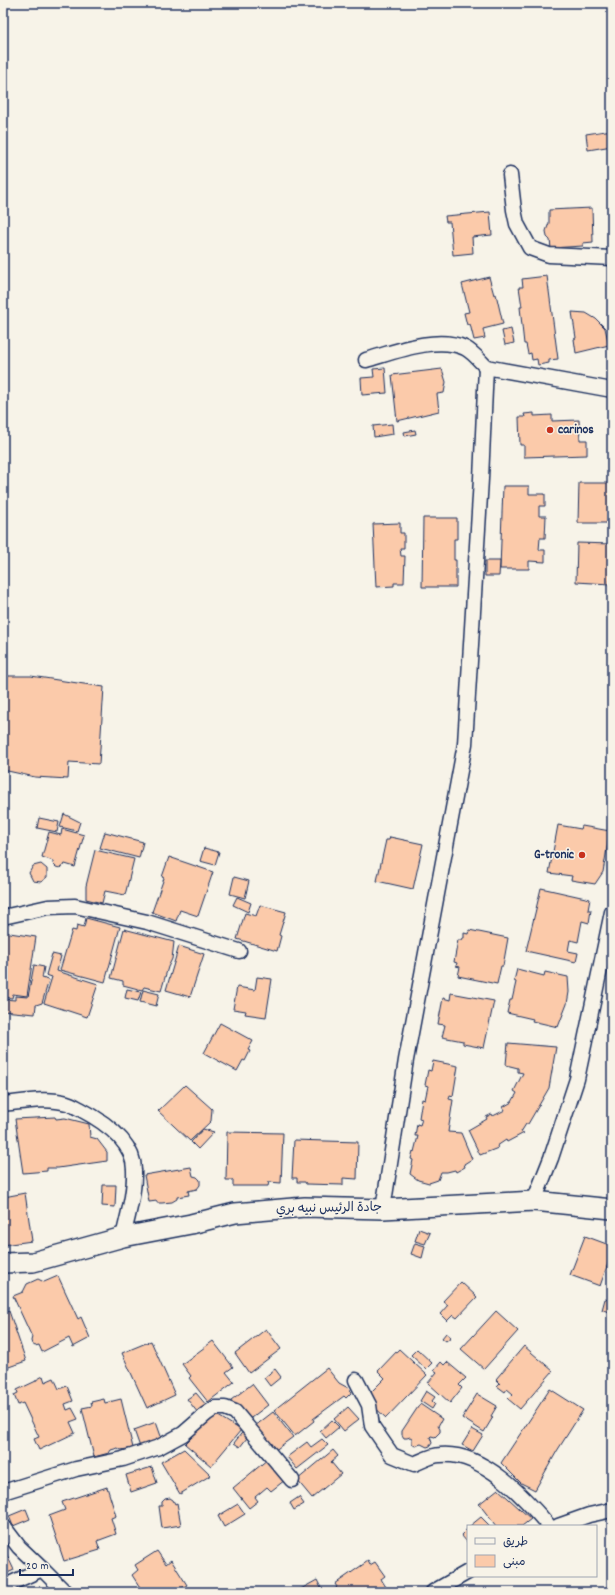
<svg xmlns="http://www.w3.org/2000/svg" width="615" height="1595" viewBox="0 0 615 1595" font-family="Dekko,'Playpen Sans Arabic',sans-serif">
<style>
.building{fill:#fbcaaa;stroke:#1b2f5e}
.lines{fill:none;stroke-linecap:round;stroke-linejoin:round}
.street-casing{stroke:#1b2f5e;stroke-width:17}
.secondary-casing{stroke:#1b2f5e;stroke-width:22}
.street{stroke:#f7f3e8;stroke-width:14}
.secondary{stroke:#f7f3e8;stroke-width:19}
.poi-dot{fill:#c8321e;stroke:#f7f3e8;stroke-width:1.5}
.labels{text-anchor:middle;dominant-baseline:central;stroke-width:3;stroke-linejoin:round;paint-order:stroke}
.poi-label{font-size:13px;font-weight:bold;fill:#1b2f5e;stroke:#f7f3e8;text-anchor:start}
.street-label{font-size:13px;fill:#1b2f5e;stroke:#f7f3e8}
</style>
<rect width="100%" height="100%" fill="#f7f3e8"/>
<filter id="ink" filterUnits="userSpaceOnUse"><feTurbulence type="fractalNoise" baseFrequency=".025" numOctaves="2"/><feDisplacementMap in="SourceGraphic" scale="8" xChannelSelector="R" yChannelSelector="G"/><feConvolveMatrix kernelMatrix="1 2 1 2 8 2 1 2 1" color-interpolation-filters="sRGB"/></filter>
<g filter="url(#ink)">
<g class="building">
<polygon points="612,130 612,146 588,150 586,134"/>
<polygon points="612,150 612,165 608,151"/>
<polygon points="592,208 593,242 583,243 583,246 551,248 550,240 547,237 546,231 549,223 549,210"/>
<polygon points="490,212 492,235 472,237 473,253 453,255 450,222 446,222 445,216"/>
<polygon points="547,276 558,359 549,360 549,363 538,365 537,359 532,360 531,353 528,354 526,344 524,344 520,307 522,307 519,287 523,287 522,279"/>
<polygon points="489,277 494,295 496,294 503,324 483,329 485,338 474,340 470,324 467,325 464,313 469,312 462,284"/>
<polygon points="572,312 586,313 596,319 605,328 609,345 576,353 574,339 576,338"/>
<polygon points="511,329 514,343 505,345 502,331"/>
<polygon points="385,368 387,393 362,395 361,378 374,377 373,369"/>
<polygon points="442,369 446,382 444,393 437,394 439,411 397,421 392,375"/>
<polygon points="534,413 534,416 552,415 552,421 579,420 580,440 587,440 587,455 524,457 524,445 520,445 519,417 525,417 524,414"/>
<polygon points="392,424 393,434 374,437 373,426"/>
<polygon points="415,430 416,434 405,436 404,432"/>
<polygon points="579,483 612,483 611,523 578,523"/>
<polygon points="503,486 529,486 529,494 545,494 545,506 539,506 539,516 546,516 545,538 540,538 539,550 545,550 545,562 529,561 529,569 500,569"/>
<polygon points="423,518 457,518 457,539 454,539 454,560 456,560 456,587 422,587"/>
<polygon points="400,523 400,533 404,533 404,548 400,548 401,556 405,556 404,583 394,583 394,586 376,587 373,524"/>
<polygon points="577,543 612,544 612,580 610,580 610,584 576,582"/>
<polygon points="485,561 500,561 499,576 485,576"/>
<polygon points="3,676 31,676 104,687 99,764 69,762 68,779 35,777 3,770"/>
<polygon points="64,814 80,822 77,831 60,827"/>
<polygon points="39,818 59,822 57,832 37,828"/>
<polygon points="558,825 581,829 582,826 610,831 603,872 595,884 571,880 572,876 549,873"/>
<polygon points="62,829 84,835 75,867 65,864 60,868 56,867 53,864 53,861 42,857 49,832 61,835"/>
<polygon points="105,832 143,842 139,858 100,848"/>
<polygon points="390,837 423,844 413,889 377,881 386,840 389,840"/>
<polygon points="204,848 219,852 215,865 200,861"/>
<polygon points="95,850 134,859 125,895 105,891 102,903 86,899 86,886"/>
<polygon points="169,857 213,872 198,916 180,910 176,921 152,912 164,878 162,877"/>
<polygon points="41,864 47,869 47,877 41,882 33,881 29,873 33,866"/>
<polygon points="234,877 249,881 245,898 230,894"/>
<polygon points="541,888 590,899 588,910 591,910 589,923 582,921 578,942 570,940 568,951 578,953 576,962 526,951"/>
<polygon points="237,897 251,903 248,912 233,905"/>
<polygon points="260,905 286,912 279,935 281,936 277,951 237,939 245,913 256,916"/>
<polygon points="86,918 120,927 105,982 60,970 72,930 76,931 77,925 84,927"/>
<polygon points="124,929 174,942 172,959 168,967 161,991 144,987 142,990 123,985 123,981 111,978"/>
<polygon points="469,930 508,938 503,966 501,966 497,984 458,976 460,967 456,966 457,963 454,962 458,940 461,940 462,938 464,938 464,933 468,934"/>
<polygon points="3,932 36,937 27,996 13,994 12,998 3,997"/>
<polygon points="179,946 204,954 190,997 166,990"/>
<polygon points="52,954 61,956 57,971 98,984 87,1017 44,1003 52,977 46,975"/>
<polygon points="34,965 44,967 42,978 49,980 42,1003 36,1005 35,1014 3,1011 3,999 15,1000 15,996 28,997"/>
<polygon points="517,969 544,976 545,972 568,977 569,992 567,1004 558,1027 532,1021 533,1019 507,1013 510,1000 512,1000 516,982 514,981"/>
<polygon points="257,977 272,979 266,1017 245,1014 246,1011 233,1009 237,987 255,990"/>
<polygon points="127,989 141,992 138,1001 125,998"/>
<polygon points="143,990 159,994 156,1006 140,1002"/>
<polygon points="451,993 494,1001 484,1048 463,1044 463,1041 442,1037 445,1025 438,1024 443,998 450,1000"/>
<polygon points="220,1023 253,1041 248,1050 250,1051 245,1061 243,1060 237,1071 204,1053"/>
<polygon points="508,1043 556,1047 549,1088 528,1124 526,1124 521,1132 524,1133 507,1142 506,1140 497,1146 498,1148 480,1155 468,1130 487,1119 486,1117 492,1114 493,1116 505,1110 503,1107 512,1102 517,1093 514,1091 523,1073 518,1072 518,1068 506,1065"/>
<polygon points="433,1061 458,1066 453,1096 450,1095 449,1099 453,1100 448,1132 461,1133 472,1159 464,1164 465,1167 456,1172 455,1170 447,1172 441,1172 438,1180 429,1183 418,1180 410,1174 413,1160 411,1159 413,1151 414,1152 418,1136 415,1136 417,1124 420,1125 422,1119 419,1118 422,1099 425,1100 428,1086 425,1085 428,1070 431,1071"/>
<polygon points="185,1085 212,1109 211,1121 190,1141 158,1111"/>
<polygon points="55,1117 56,1119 65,1118 89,1124 90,1137 97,1139 107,1152 107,1161 58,1168 47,1168 47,1171 23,1173 15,1119"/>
<polygon points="203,1129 214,1132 198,1149 191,1142"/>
<polygon points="227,1132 283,1133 281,1183 269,1182 268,1186 233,1186 233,1180 226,1180"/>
<polygon points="294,1140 358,1142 357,1179 343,1178 343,1185 306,1184 305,1182 297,1182 297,1178 292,1178"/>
<polygon points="191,1167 193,1176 197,1177 200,1180 200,1185 197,1189 188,1191 189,1195 177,1197 177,1199 172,1202 162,1203 157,1203 157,1201 149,1202 144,1175"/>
<polygon points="103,1185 116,1185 115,1207 102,1206"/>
<polygon points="25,1193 32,1241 3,1245 4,1197"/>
<polygon points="419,1229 430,1233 425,1244 415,1241"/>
<polygon points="585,1236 612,1246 612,1252 600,1286 570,1275"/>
<polygon points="415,1243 425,1246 422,1258 411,1254"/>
<polygon points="58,1276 78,1319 81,1317 90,1338 73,1347 69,1338 42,1352 39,1345 35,1346 32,1344 31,1341 32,1337 13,1296 23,1292 27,1284 38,1279 44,1282"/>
<polygon points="461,1282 477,1297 457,1318 453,1315 447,1321 440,1314 448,1305 443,1301"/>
<polygon points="605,1299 612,1301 611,1312 602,1310"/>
<polygon points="9,1311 26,1361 3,1369 3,1313"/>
<polygon points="496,1311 518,1331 484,1369 461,1349"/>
<polygon points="266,1329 281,1349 249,1373 235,1353"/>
<polygon points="446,1333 451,1337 446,1341 442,1338"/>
<polygon points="151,1341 175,1395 147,1408 122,1353"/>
<polygon points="213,1341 233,1367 226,1372 234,1382 208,1402 189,1378 191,1376 182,1364"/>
<polygon points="524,1346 553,1371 520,1409 508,1399 513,1394 507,1389 505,1392 497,1386 500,1383 496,1379"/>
<polygon points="399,1349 427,1375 386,1418 369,1402 369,1394 385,1378 378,1371"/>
<polygon points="417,1349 432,1363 426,1369 411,1355"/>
<polygon points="441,1362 444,1365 447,1362 466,1378 459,1385 462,1388 450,1403 428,1383 437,1372 434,1370"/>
<polygon points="327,1368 339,1383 350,1389 351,1393 346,1398 344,1396 313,1419 314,1421 295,1436 274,1410"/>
<polygon points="275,1369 281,1377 270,1386 264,1378"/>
<polygon points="43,1376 45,1382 54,1378 59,1389 67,1386 73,1401 65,1404 67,1410 72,1408 78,1419 70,1422 75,1433 39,1450 34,1439 39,1437 23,1403 18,1405 14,1395 18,1393 17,1390 36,1381 36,1380"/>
<polygon points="252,1384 268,1405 247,1421 231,1400"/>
<polygon points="550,1389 583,1410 557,1451 535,1490 521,1483 501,1463"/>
<polygon points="426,1391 435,1397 432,1401 435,1404 432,1409 420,1401"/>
<polygon points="196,1393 207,1406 198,1413 187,1399"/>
<polygon points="477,1394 497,1406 491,1416 493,1417 484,1432 462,1418"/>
<polygon points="104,1399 105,1403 121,1399 133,1448 121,1450 118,1448 111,1450 109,1453 94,1457 82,1408 92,1406 91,1402"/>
<polygon points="420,1404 442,1419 438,1426 440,1429 440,1432 435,1437 431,1436 430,1437 432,1443 430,1446 427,1447 421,1444 415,1446 412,1444 412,1438 410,1437 407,1438 404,1438 402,1435 402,1431"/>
<polygon points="348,1407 359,1419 344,1431 334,1419"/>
<polygon points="273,1412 293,1437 274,1451 255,1426"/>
<polygon points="215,1414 241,1430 211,1466 185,1444"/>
<polygon points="332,1420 339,1427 326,1438 320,1431"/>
<polygon points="156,1422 163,1442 141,1450 134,1430"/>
<polygon points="472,1429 483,1435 473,1451 462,1445"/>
<polygon points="244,1430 250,1434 240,1447 234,1443"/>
<polygon points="322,1439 328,1445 297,1469 287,1457 307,1442 311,1447"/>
<polygon points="184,1449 211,1475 180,1494 161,1462"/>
<polygon points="333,1450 338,1456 331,1462 341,1474 312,1498 297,1480"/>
<polygon points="268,1459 285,1480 271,1491 267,1487 255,1497 258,1501 249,1508 233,1488"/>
<polygon points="152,1467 157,1483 131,1492 126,1475"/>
<polygon points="107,1487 116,1516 111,1518 116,1534 97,1541 100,1550 64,1561 49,1516 65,1510 62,1502"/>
<polygon points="498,1489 531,1519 522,1526 496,1526 479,1504"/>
<polygon points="299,1497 304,1504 294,1510 290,1503"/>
<polygon points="170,1498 173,1500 175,1504 177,1503 181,1525 162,1528 159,1506 162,1506 162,1502 165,1499"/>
<polygon points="238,1504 245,1514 224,1527 218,1516"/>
<polygon points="26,1509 30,1519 13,1526 9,1516"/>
<polygon points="481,1517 490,1526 470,1526"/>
<polygon points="468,1528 468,1543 461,1535"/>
<polygon points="5,1551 14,1570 3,1575 3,1552"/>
<polygon points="157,1551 166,1564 171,1560 187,1585 176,1592 143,1592 132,1575 138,1570 135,1565"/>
<polygon points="368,1561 370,1565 375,1562 385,1576 381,1579 389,1592 332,1592 337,1587 335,1584"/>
<polygon points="317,1580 323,1592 300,1592 299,1590"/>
<polygon points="38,1589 44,1589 55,1592 32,1592"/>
</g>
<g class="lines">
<g class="street-casing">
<g id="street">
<polyline points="510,175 514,210 517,224 530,248 549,255 612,258"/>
<path d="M366,360c28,-8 71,-25 99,-12 8,4 15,13 21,19"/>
<polyline points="3,917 48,907 75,906 147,922 239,951"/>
<path d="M3,1104c20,-2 44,-7 64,-1 4,1 9,4 13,6 23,12 54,33 54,61 1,22 -6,45 -11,67"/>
<polyline points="534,1201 551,1158 577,1079 612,912"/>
<polyline points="383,1209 406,1060 465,744 481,479 486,367 612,390"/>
<path d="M356,1380l13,25 3,21 20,29 22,9c8,-3 18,-9 26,-9 43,-4 84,42 109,71"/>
<polyline points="3,1492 76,1469 123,1459 159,1447 183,1434 206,1414 215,1408 225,1408 235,1412 292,1480"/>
<polyline points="3,1526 19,1547 42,1569"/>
<polyline points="558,1526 589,1515 612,1510"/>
<polyline points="3,1587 42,1569 65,1592"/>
<polyline points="433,1592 468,1572"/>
</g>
</g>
<g class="secondary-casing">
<polyline id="secondary" points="3,1263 33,1262 123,1237 191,1224 235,1213 305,1207 383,1209 534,1201 612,1209"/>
</g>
<use href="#street" class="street"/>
<use href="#secondary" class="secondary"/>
</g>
</g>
<g class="poi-dot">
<circle cx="550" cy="430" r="4"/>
<circle cx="582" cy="855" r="4"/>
</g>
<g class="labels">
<g class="poi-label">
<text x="558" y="430">carinos</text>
<text x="574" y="855" text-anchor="end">G-tronic</text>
</g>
<g class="street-label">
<text transform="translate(329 1209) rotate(-1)">جادة الرئيس نبيه بري</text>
</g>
</g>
<rect width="615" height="1595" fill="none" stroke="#f7f3e8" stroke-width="16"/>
<rect x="8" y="8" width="599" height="1579" fill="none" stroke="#1b2f5e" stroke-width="1.5" filter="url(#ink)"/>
<rect x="467" y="1525" width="130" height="52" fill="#f7f3e8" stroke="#9fa5b1"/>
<rect x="475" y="1538" width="20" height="6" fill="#f7f3e8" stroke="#9fa5b1"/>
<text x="503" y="1545" font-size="12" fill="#1b2f5e">طريق</text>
<rect x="475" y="1555" width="20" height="12" fill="#fbcaaa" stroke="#9fa5b1"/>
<text x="503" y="1565" font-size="12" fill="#1b2f5e">مبنى</text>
<path d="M20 1569v6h53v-6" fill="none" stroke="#1b2f5e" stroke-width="2"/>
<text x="26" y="1569" font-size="12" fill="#1b2f5e" stroke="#f7f3e8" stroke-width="3" paint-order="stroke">20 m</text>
</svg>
